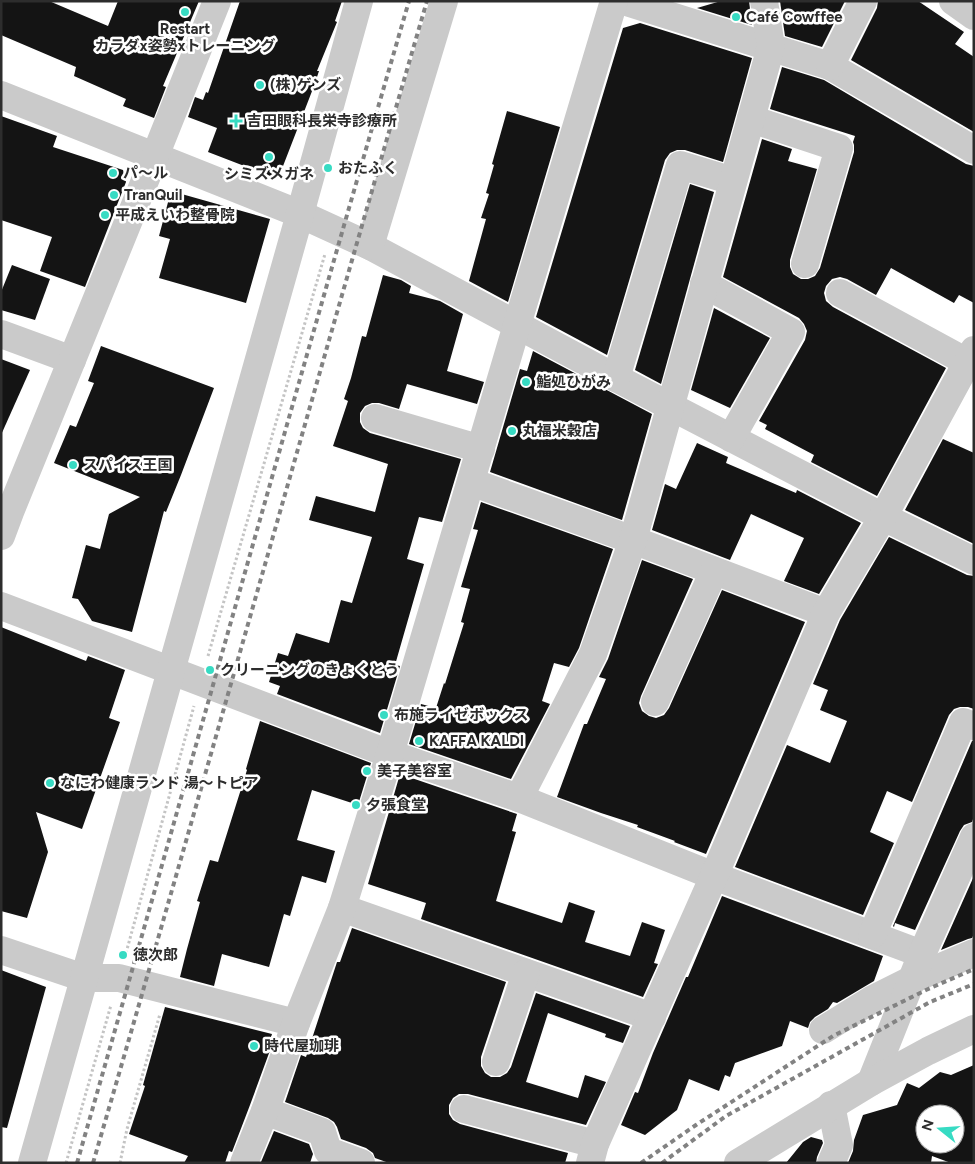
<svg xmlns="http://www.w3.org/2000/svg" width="975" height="1164" viewBox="0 0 975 1164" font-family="Figtree,'Noto Sans JP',sans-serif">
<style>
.building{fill:#141414;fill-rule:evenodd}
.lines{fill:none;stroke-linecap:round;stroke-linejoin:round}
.path{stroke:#c4c4c4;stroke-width:3;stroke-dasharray:2.5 2.5;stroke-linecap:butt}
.minor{stroke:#cacaca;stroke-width:28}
.rail{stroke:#828282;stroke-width:4;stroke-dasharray:5 4;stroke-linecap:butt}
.poi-dot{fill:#37dbc3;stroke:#fff;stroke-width:2}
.labels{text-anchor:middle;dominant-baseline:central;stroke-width:5;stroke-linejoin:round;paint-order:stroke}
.poi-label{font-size:15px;font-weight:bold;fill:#2d2d2d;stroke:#fff;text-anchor:start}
</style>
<rect width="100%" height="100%" fill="#fff"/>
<g class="building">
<polygon points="1,1 49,1 108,26 118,1 199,1 163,86 166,87 154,118 123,106 126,99 74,76 76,67 1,35"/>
<polygon points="240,1 342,1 335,21 337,22 317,71 319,71 314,86 278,179 208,152 217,128 188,117 195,97 203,100 206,92 208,93"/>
<polygon points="721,1 749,1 752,25 697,8"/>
<polygon points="780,1 845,1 822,47 785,36"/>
<polygon points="878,1 918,1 964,32 955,44 974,57 974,132 851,60 877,8"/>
<polygon points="640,23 752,58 723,162 685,150 677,150 670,153 665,160 607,355 536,317 623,28"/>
<polygon points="782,67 824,80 966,164 974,166 974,303 959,295 954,303 891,268 876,295 847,279 840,277 832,279 826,286 824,293 826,301 833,307 946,368 877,496 811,462 814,455 765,429 767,425 759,421 805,340 807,331 804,324 799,318 723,277 762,139 792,149 788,161 817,169 790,260 790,267 793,274 801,279 808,279 815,276 820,268 854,152 854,145 853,142 855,136 770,109"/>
<polygon points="507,111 560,127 508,302 469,281 486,219 481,218 489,194 486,193 494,165 492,164"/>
<polygon points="1,116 57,136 53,147 123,170 126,182 85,287 40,271 52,237 1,220"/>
<polygon points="690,184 714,192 661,384 635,370"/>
<polygon points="171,191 270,219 246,303 159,278 170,239 159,236"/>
<polygon points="12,265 50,279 35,320 1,310 1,292"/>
<polygon points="383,275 401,280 411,286 409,293 440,301 463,314 447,371 484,382 477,404 407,384 399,409 379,403 372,403 365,406 360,413 360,422 363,428 370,433 461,459 442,522 419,517 407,559 424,564 395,665 400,666 380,733 277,694 280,686 269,682 278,653 288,656 296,633 329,643 341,600 352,603 372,537 309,520 316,496 375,512 388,464 333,446 348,401 344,399 351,378 362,336 366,337"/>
<polygon points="714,308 770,338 730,408 691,390"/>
<polygon points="101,346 214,388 181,475 166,512 164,511 132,632 92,621 78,599 72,598 86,545 100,549 109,514 140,497 54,463 70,425 76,427 94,383 88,381"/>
<polygon points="533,351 652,414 622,520 490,472 520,369 527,371"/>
<polygon points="1,359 30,370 1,435"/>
<polygon points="943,439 974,453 974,544 905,510"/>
<polygon points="697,443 728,457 726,463 796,493 797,490 861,523 819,594 784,581 804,538 751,514 730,560 652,530 665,484 676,489"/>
<polygon points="481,502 613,549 579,648 569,667 554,663 542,701 550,704 511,779 409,744 421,704 436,708 444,683 445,684 464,623 461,622 470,589 461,587 478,530 473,529"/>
<polygon points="889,537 967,575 974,576 974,709 968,707 960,707 954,709 949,715 912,802 887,791 870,832 894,843 863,915 735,867 787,745 830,763 847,721 820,710 828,690 813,684 840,620"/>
<polygon points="642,560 693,579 641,696 639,703 642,711 649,716 656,718 664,715 669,708 722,590 805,622 706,854 674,842 675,841 637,827 638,825 601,813 557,797 584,724 587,724 606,679 599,677 608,659"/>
<polygon points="1,627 86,661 88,656 125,670 109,718 120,722 82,829 36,812 48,852 27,918 1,911"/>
<polygon points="260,721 371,763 358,805 312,790 297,840 335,851 326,883 302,876 290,916 284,914 269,967 222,954 214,986 180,977 187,949 200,902 197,901 210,860 218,862 247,770 246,769"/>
<polygon points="972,741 974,741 974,816 972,822 964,825 960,831 915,930 895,923 894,927 893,926"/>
<polygon points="400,774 517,814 512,831 516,832 496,901 562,923 569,902 595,911 585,942 630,956 642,922 665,930 654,963 658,964 643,997 421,919 426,903 368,884"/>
<polygon points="974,876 974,934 972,938 968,939 941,950"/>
<polygon points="722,896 883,956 874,981 837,1003 833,1002 828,1009 815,1017 810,1022 808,1028 790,1021 782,1046 735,1063 730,1077 725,1075 719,1091 689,1079 677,1110 645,1135 621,1125 635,1092 638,1093 653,1053 686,977 688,977"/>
<polygon points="352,928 506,982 481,1057 481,1066 485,1073 491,1077 500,1077 507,1073 511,1067 536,993 630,1026 623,1043 605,1037 606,1034 548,1013 526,1082 578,1098 585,1075 606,1082 586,1125 468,1094 459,1094 453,1098 449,1105 449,1114 453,1120 460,1124 568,1153 565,1163 389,1163 375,1158 373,1153 366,1148 341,1139 337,1127 334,1122 328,1118 285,1102 301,1055 306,1057 337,962 340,962"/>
<polygon points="1,970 46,987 7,1128 1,1127"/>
<polygon points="165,1007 272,1034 269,1044 272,1045 250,1105 232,1152 229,1151 225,1163 184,1163 188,1156 129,1134 145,1086 143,1085"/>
<path d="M974,1065v98h-23l-19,-7 -1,7h-83l5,-12 1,-11 9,-25 34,-10 10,-22 12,5 21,-16 11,3zM925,1114h30v30h-30z"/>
<polygon points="274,1131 309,1144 313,1154 310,1163 261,1162"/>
<polygon points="811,1137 822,1140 823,1143 817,1157 816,1163 786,1163 803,1142"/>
</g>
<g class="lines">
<g class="path">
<polyline points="208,656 325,254"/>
<polyline points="126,953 194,706"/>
<polyline points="66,1163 111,1005"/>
<polyline points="120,1163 127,1129 160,1014"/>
</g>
<g class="minor">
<polyline points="623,1 830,66 974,150"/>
<polyline points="953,1 974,16"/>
<polyline points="830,66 863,1"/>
<polyline points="1,95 300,214 370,246 616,378 883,517 974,561"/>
<polyline points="751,119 839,148 805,264"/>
<polyline points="370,246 444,1"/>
<polyline points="704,284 791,332 731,438"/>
<polyline points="840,293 967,362"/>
<polyline points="1,334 72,360"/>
<polyline points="616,378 680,165 733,181"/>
<polyline points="375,418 481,449"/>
<polyline points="471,482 633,540 826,613"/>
<polyline points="1,536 10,512 155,156 217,1"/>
<polyline points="1,606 390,754 519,798 714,876 922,954"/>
<polyline points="655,702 714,571"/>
<polyline points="519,798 593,654 633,540 771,47 764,1"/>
<polyline points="342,908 652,1017"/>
<polyline points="872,935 963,722 974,726"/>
<polyline points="1,950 84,978 119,978 296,1023"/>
<polyline points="823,1030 873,999 913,979 974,953"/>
<polyline points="496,1062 526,973"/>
<polyline points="871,1082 922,954 974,837"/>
<polyline points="831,1105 839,1145 831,1163"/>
<polyline points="464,1109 595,1144"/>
<polyline points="265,1111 322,1132 328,1151 361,1163"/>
<polyline points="32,1163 300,214 359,1"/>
<polyline points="244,1163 265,1111 296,1023 342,908 390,754 517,325 614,1"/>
<polyline points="590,1163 595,1144 714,876 826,613 883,517 974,350"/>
<polyline points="738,1163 871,1082 928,1051 974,1029"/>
</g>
<g class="rail">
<path d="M77,1163c111,-387 219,-775 332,-1162"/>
<path d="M93,1163c113,-387 221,-775 334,-1162"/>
<polyline points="641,1163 696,1125 833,1036 926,990 974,969"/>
<polyline points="662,1163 726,1116 930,1002 974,984"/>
</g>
</g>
<g class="poi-dot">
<circle cx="185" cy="12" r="5"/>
<circle cx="736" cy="17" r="5"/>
<circle cx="260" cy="85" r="5"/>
<path d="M233.5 113.5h5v5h5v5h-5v5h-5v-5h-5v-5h5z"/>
<circle cx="269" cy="157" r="5"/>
<circle cx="328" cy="168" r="5"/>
<circle cx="113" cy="173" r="5"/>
<circle cx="114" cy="195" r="5"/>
<circle cx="105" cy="215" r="5"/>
<circle cx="526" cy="382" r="5"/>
<circle cx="512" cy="431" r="5"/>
<circle cx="73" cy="465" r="5"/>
<circle cx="210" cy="670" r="5"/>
<circle cx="384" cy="715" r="5"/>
<circle cx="419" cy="741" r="5"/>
<circle cx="367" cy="771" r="5"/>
<circle cx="50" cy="783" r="5"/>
<circle cx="356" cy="805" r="5"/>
<circle cx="123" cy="955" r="5"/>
<circle cx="254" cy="1046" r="5"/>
</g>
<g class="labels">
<g class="poi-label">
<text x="746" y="17">Café Cowffee</text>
<text x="185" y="29" text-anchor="middle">Restart<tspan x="185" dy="17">カラダx姿勢xトレーニング</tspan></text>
<text x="270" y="85">(株)ゲンズ</text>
<text x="247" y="121">吉田眼科長栄寺診療所</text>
<text x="338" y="168">おたふく</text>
<text x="123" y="173">パ〜ル</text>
<text x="269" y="174" text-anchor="middle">シミズメガネ</text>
<text x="124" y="195">TranQuil</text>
<text x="115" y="215">平成えいわ整骨院</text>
<text x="536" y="382">鮨処ひがみ</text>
<text x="522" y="431">丸福米穀店</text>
<text x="83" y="465">スパイス王国</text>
<text x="220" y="670">クリーニングのきょくとう</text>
<text x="394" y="715">布施ライゼボックス</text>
<text x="429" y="741">KAFFA KALDI</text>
<text x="377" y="771">美子美容室</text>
<text x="60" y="783">なにわ健康ランド 湯～トピア</text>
<text x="366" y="805">夕張食堂</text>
<text x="133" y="955">徳次郎</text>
<text x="264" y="1046">時代屋珈琲</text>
</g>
</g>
<rect width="975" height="1164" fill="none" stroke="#2d2d2d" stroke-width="5"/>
<g transform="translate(940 1129) rotate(287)"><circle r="24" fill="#ffffff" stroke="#ababab"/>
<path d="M0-4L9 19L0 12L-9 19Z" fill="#37dbc3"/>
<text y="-8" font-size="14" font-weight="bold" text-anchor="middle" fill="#2d2d2d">N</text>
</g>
</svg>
